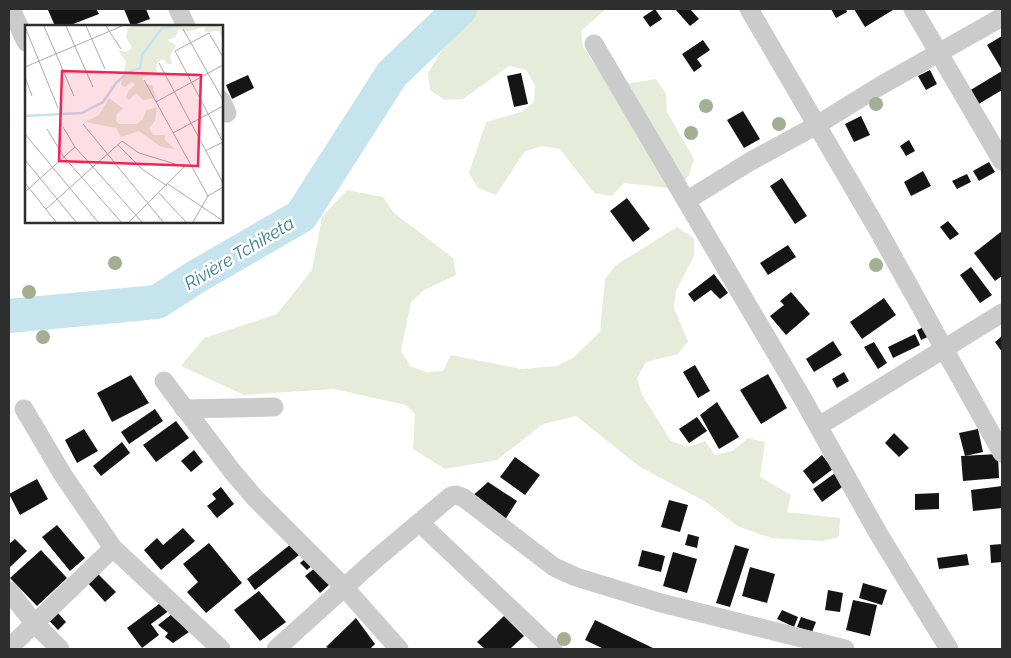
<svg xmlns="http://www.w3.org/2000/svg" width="1011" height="658" viewBox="0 0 1011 658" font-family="Raleway,sans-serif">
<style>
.green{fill:#e7ecda}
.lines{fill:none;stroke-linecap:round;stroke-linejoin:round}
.river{stroke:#c5e4ee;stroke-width:34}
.building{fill:#151515}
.minor{stroke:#cbcbcb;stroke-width:19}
.tree{fill:#a3ae92}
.labels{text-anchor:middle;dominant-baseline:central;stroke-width:5;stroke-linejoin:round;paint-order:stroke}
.water-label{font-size:18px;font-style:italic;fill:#367f95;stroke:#fff}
.inset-river{fill:none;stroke:#c5e4ee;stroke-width:2.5}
.inset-road{fill:none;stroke:#ababab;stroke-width:1}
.view{fill:#f12452;fill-opacity:0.15;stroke:#f12452;stroke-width:2.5}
.inset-edge{fill:none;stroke:#2e2e2e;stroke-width:2.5}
</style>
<rect width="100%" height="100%" fill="#fff"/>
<g class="green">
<polygon points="457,9 606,9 581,31 583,47 604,78 619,85 656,79 666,94 667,112 694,159 689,175 678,189 624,183 612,196 594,193 560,149 542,146 525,151 496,195 478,188 469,173 486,122 521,112 534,102 535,85 526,70 509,66 463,99 445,100 430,90 428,73 456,27"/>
<polygon points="347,190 383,197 394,213 453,258 456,275 424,290 411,302 401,351 410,366 426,372 443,371 451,355 522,369 557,366 573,358 600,332 605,279 616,265 677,227 694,238 694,256 676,291 674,308 688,341 678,354 646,362 637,378 642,395 671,441 689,447 705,441 715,455 732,451 748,438 765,442 760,477 791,495 787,512 840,518 839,537 823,541 771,538 737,526 706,502 640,467 576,416 543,424 497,460 445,469 413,449 415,414 406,405 334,389 244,395 181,366 204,338 277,314 312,270 322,217"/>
</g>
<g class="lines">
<polyline class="river" points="9,316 157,302 194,278 301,216 392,74 460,9"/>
</g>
<g class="building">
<polygon points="50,9 96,9 99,14 68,26 55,26 48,10"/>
<polygon points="124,9 146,9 150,19 131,26"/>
<polygon points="655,9 662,19 650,27 643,17"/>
<polygon points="675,9 690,9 699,19 690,26"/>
<polygon points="831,9 846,9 847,12 836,18"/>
<polygon points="854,9 892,9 893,10 865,27"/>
<polygon points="1002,36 1002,70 987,45"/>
<polygon points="703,40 710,50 697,59 702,66 694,72 682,54"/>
<polygon points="930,70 937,84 926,90 918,76"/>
<polygon points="1002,71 1002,90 977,105 969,91"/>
<polygon points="521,73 528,104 514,107 507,76"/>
<polygon points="248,75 254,88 232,99 226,85"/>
<polygon points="743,111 760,139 744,148 727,120"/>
<polygon points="861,116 870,135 854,142 845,124"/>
<polygon points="909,140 915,151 906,156 900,146"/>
<polygon points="989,162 995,172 979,181 973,171"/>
<polygon points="923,171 931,186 911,196 904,182"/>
<polygon points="967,174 971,182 957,189 952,181"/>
<polygon points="782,178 807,216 795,224 770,186"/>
<polygon points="627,198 650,229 633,242 610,211"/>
<polygon points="948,221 959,234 950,240 940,227"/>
<polygon points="1002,231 1002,276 995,281 974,253"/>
<polygon points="788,245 796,257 768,275 760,263"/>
<polygon points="971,267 992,295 980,303 960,275"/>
<polygon points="714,274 728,293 720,299 711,290 694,302 688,294"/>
<polygon points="791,292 810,314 786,335 770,316 784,305 780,301"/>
<polygon points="884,298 896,315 862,339 850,322"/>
<polygon points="928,325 932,335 921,340 917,330"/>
<polygon points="915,334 920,345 893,358 888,347"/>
<polygon points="1002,336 1002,352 995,342"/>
<polygon points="833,341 842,355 814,372 806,359"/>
<polygon points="874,342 887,363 878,369 864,347"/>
<polygon points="695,365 710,391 698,398 683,372"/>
<polygon points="844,372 849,381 837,388 832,379"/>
<polygon points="768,374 787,408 761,424 740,390"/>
<polygon points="131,375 149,403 112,422 97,393"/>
<polygon points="717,402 739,437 719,449 700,415"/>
<polygon points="155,409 163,421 129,444 121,432"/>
<polygon points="697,417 707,431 689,443 679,429"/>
<polygon points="176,421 189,438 156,462 143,445"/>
<polygon points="84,429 98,451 77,463 65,440"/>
<polygon points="978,429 983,452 965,456 959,433"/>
<polygon points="894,433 909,448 899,457 885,443"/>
<polygon points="122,442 130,453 101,476 93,466"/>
<polygon points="194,450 203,462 191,472 181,461"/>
<polygon points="998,454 999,478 963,481 961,456"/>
<polygon points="822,455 833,469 813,484 803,471"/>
<polygon points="515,457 540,475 525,495 500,477"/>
<polygon points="835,473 845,485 822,502 813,489"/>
<polygon points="37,479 48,499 20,515 9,494"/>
<polygon points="488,482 517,501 503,523 468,500"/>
<polygon points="1002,486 1002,508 973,511 971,490"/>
<polygon points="221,487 234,504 217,518 207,506 216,499 212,494"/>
<polygon points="939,493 939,509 915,510 915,494"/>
<polygon points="669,500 688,505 680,532 661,527"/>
<polygon points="57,525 85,558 70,571 42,537"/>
<polygon points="183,528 195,541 161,570 144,550 157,538 163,545"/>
<polygon points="688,534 699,537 697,548 685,545"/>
<polygon points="15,539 27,551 9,568 9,544"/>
<polygon points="209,543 242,583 206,613 187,592 198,582 183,564"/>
<polygon points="291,544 299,555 255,590 247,579"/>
<polygon points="1002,544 1002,562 991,563 990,545"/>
<polygon points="735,545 749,549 730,607 716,603"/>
<polygon points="41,550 67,578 37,606 10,578"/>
<polygon points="642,550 665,556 661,572 638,566"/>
<polygon points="673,552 697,559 687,593 663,586"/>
<polygon points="967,554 969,565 939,569 937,558"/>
<polygon points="306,558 313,565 307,570 300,563"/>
<polygon points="750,567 775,574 767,603 742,596"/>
<polygon points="315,568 330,584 320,593 305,576"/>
<polygon points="97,573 116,592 105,602 87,582"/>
<polygon points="863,583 887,590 882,605 859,598"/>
<polygon points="828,590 843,593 840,612 825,610"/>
<polygon points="259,591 286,622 260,641 234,610"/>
<polygon points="853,600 877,605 870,636 846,630"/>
<polygon points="163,601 170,610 151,624 159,635 142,648 127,628"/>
<polygon points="50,604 66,622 58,630 41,612"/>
<polygon points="782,610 798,617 794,627 777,619"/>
<polygon points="172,614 189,632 173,643 165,637 168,633 158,625"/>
<polygon points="504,616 524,636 510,649 485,649 477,642"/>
<polygon points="801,617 816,622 812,632 797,627"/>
<polygon points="356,618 375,644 370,649 330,649 326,647"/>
<polygon points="595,620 655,649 604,649 585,640"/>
</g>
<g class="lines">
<g class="minor">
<polyline points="11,9 26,42"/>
<polyline points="178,9 186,26"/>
<polyline points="749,9 878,230 1002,453"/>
<polyline points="913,9 1002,161"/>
<polyline points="594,44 804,401 878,533 949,649"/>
<polyline points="221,100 227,113"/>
<polyline points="686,201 751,161 817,125 880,86 1002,17"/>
<polyline points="164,381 232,471 255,498 344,587 399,649"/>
<polyline points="24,409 63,475 113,548 221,649"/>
<polyline points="184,409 274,407"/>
<polyline points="819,426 1002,313"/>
<polyline points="420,523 553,649"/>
<polyline points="9,591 35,624 60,649"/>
<polyline points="9,648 113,548"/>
<polyline points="276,649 377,558 451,496 456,495 464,498 554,567 576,577 661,603 845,649"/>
</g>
</g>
<g class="tree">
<circle cx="876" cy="104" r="7"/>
<circle cx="706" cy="106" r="7"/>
<circle cx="779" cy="124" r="7"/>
<circle cx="691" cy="133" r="7"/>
<circle cx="115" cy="263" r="7"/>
<circle cx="876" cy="265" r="7"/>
<circle cx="29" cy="292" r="7"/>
<circle cx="43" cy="337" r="7"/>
<circle cx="564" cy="639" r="7"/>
</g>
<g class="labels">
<g class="water-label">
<text transform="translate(239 253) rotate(-31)">Rivière Tchiketa</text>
</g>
</g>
<g transform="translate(25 25)">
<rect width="198" height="198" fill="#fff"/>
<path d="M109,1h83l5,1v11l-3,-7 -14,1 -1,-5 -18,5 -8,-3 -2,8 -9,3 9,5 -6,11 2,8h-4l-5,-5 -5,2 -2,11 -14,6 3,6 7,1 4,13 -13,2 -7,-7 -7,7 -3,-3 3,-7 6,-5 -3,-3 -7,5 -4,-2 5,-23 -8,-12 9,2 5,-5 -6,-9 2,-10zM84,73l14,10 -6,6 -1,7 3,3h18l6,-5 3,-9 11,-3 -2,14 -6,7 4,7h12v5l10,9 -14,-2 -22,-16 -18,6 -5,-9 -31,-6 14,-7z" fill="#e7ecda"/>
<path class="inset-river" d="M0,91l57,-3 21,-11 13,-19 12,-11 12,-4 2,-13 20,-27 16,-2"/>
<path class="inset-road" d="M19,1l30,70M41,1l27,61M61,1l19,43M81,1l15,23M1,4l32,79M158,4l40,71M198,32l-14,-24 -34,18 48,91M134,38l64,120M0,42l97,-41M0,52l7,19M119,55l64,116M131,77l67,-37M58,99l80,98M38,102l12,20 67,75M22,104l17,28 57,65M148,108l50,-27M0,109l73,88M93,120l24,24 25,17M180,126l18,-9M0,135l51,62M0,158l31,39M143,159l55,37M0,167l50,-45M134,168l27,29M21,184l76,-68 17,12 46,14M104,197l56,-56M168,197l15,-26 15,-9"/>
<path class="view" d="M37,46l139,4 -3,91 -139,-5z"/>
<rect width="198" height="198" class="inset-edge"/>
</g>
<rect width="1011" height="658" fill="none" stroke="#2e2e2e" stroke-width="20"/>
</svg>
